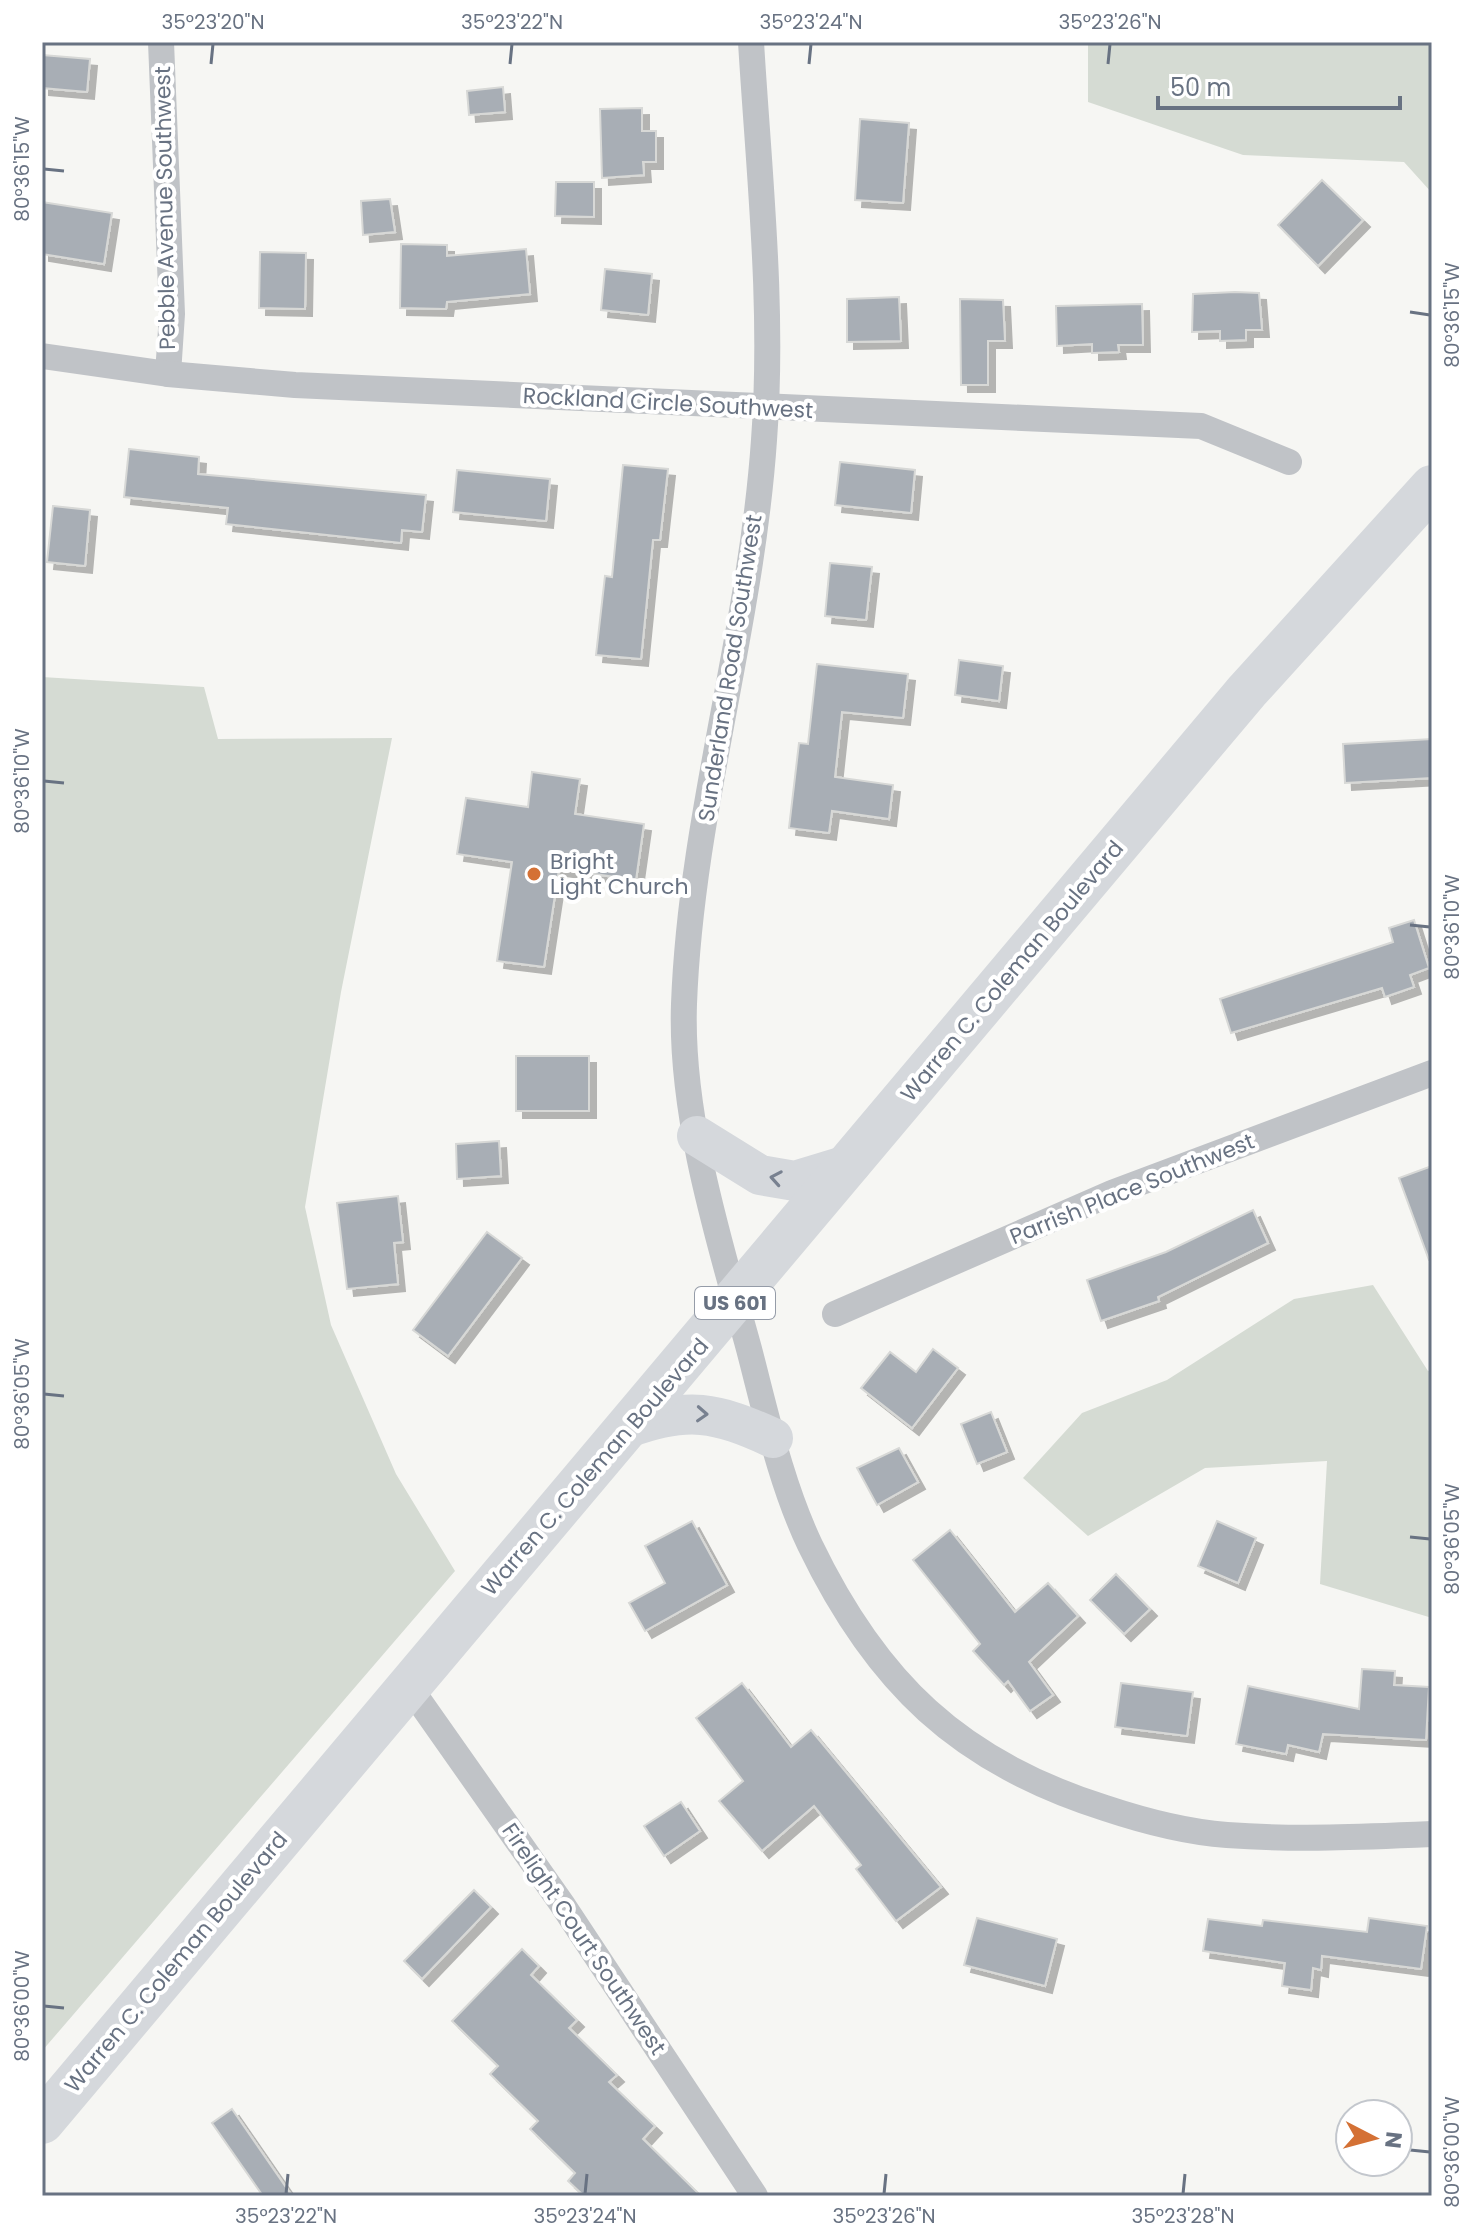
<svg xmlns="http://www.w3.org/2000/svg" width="1474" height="2238" viewBox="0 0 1474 2238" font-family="Poppins,sans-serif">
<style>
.green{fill:#d5dbd3}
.building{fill:#a8aeb5;stroke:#d7d8d6;stroke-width:2;filter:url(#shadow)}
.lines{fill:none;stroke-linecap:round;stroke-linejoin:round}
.street{stroke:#c0c3c7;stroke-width:26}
.primary{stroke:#d5d8dc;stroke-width:40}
.highway{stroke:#d5d8dc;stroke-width:44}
.oneway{stroke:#788190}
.ticks{fill:none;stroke:#687282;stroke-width:3}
.poi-dot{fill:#d47135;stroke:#fff;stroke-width:3}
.labels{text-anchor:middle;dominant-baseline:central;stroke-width:8;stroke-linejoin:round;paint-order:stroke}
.shield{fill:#fff;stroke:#959ca8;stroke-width:2}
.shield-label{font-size:20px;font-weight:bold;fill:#687282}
.street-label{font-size:22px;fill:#687282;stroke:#fff}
.poi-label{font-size:22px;fill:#687282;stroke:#fff;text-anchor:start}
.neatline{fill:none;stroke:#687282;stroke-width:3}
.ticks-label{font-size:20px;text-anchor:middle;fill:#687282}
</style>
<defs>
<filter id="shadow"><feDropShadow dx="7" dy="7" stdDeviation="0" flood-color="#0004"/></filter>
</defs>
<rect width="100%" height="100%" fill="#f6f6f3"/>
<g class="green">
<polygon points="1088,42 1432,42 1432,193 1404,162 1243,155 1088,102"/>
<polygon points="42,677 204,687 218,739 392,738 341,992 305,1207 331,1325 396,1474 455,1571 42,2051"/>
<polygon points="1373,1285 1428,1371 1432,1371 1432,1618 1320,1584 1327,1461 1205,1468 1088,1536 1023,1478 1082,1413 1167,1380 1294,1299"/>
</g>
<g class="building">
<polygon points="42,55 90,59 87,92 42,88"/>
<polygon points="503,87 505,112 469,115 467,91"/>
<polygon points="642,108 642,131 656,131 656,162 643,162 644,175 602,178 600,109"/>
<polygon points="860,119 909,123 903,203 855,200"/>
<polygon points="1322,180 1363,220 1318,266 1278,225"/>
<polygon points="556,182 594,182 594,217 555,216"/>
<polygon points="390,199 395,232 363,235 361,201"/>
<polygon points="42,202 112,213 104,264 42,254"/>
<polygon points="401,244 447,245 447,256 526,249 530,294 447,302 446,309 400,308"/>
<polygon points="260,252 306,253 305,309 259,308"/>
<polygon points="605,269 652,274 648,315 601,310"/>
<polygon points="1235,292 1259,293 1262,330 1246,330 1246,340 1220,341 1220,331 1192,332 1193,294"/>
<polygon points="899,297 901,341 847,342 847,299"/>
<polygon points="960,299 1003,300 1005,341 988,341 988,385 961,385"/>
<polygon points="1142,304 1143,345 1118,345 1119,352 1092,353 1092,344 1057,346 1056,306"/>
<polygon points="129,449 199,457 198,474 426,495 422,532 402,530 401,543 226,524 228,508 124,497"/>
<polygon points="840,462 915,470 911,513 835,505"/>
<polygon points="623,465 668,469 660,540 653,540 641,659 596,655 605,576 612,577"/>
<polygon points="457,470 550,479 546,521 453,512"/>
<polygon points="53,506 90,510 85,566 47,562"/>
<polygon points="830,563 872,567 866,620 825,616"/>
<polygon points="959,660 1003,666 999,701 955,695"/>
<polygon points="817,664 908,674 903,718 842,712 835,777 893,785 889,819 832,811 829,833 789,828 799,743 808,744"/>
<polygon points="1432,739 1432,778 1345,783 1343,744"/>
<polygon points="532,772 580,779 575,814 644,824 636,880 559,869 544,967 497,961 512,862 457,854 466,798 528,807"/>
<polygon points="1414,920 1429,968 1410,975 1414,987 1385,997 1382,988 1231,1033 1220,999 1393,942 1389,928"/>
<rect x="516" y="1056" width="73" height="55"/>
<polygon points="499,1141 501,1176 457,1179 456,1144"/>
<polygon points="1432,1166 1432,1260 1429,1260 1399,1178"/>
<polygon points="398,1196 403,1242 394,1243 398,1284 347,1289 337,1203"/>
<polygon points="1253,1210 1268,1243 1158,1297 1159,1301 1101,1321 1087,1280 1166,1252"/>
<polygon points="487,1232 522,1258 448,1356 413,1330"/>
<polygon points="933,1349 958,1368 912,1428 861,1388 890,1352 916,1372"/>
<polygon points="991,1412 1007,1452 977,1464 961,1424"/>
<polygon points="899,1448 918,1482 877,1505 857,1468"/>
<polygon points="692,1521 727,1585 645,1631 629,1603 665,1583 645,1546"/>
<polygon points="1217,1521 1256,1538 1238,1583 1198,1566"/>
<polygon points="950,1530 1015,1612 1048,1583 1078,1616 1029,1662 1053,1695 1030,1711 1008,1681 1004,1685 973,1651 980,1644 913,1560"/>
<polygon points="1116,1574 1150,1609 1124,1634 1090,1600"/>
<polygon points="1362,1669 1395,1671 1394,1685 1429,1687 1426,1740 1323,1734 1319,1752 1288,1745 1286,1754 1236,1744 1248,1686 1359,1709"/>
<polygon points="742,1683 791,1747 811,1730 941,1887 896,1921 856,1869 861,1865 814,1806 762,1851 719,1801 743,1781 696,1718"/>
<polygon points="1121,1683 1193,1692 1187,1736 1115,1727"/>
<polygon points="681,1802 700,1831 664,1856 644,1826"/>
<polygon points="474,1890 491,1907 422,1979 404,1961"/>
<polygon points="977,1918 1057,1939 1045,1986 964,1965"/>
<polygon points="1369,1918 1427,1926 1421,1969 1322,1956 1321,1970 1313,1968 1311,1990 1282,1986 1285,1963 1203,1951 1208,1919 1262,1926 1263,1920 1367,1932"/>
<polygon points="522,1949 539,1966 531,1975 577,2020 569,2028 617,2075 609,2082 655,2126 643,2139 701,2196 584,2196 568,2181 575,2173 530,2129 538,2121 490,2074 498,2066 452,2021"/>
<polygon points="232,2109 292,2196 263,2196 212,2123"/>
</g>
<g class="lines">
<g class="street">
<polyline points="161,42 172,314 168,374"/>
<path d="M751,42c8,132 23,266 13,398 -13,190 -73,374 -80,564 -4,113 35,236 65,345 17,65 32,135 61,196 66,137 149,217 295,263 39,13 81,24 122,27 68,5 137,2 205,-1"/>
<polyline points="42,356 168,374 295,385 1201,426 1289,462"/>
<polyline points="835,1314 1112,1193 1432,1073"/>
<polyline points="408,1685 562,1904 755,2196"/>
</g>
<g class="primary">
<polyline points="697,1136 760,1175 795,1181 851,1164"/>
<path d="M628,1428c60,-22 88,-16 145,10"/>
</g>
<polyline class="highway" points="42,2122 1247,691 1432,487"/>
</g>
<defs><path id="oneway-chevron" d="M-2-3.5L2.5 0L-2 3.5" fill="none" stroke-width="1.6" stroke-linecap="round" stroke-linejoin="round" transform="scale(2)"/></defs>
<g class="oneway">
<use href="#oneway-chevron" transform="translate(776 1178) rotate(-170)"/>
<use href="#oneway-chevron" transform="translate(702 1414) rotate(3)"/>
</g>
<path class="ticks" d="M211,64l2,-20M510,64l2,-20M809,64l2,-20M1108,64l2,-20M44,169l20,2M1410,312l20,3M44,781l20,2M1410,925l20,2M44,1394l20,2M1410,1537l20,2M44,2006l20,2M1410,2150l20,2M286,2194l2,-20M585,2194l2,-20M884,2194l2,-20M1183,2194l2,-20"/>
<circle class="poi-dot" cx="534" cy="874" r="8"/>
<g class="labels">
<rect class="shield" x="695" y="1287" width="80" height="32" rx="6"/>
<g class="shield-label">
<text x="735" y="1303">US 601</text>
</g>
<g class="street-label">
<text transform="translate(165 208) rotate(-91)">Pebble Avenue Southwest</text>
<text transform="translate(668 403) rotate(3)">Rockland Circle Southwest</text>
<text transform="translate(730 668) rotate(-81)">Sunderland Road Southwest</text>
<text transform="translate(1012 971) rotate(-50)">Warren C. Coleman Boulevard</text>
<text transform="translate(1132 1189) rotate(-22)">Parrish Place Southwest</text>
<text transform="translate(595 1467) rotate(-49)">Warren C. Coleman Boulevard</text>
<text transform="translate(584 1939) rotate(56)">Firelight Court Southwest</text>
<text transform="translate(176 1962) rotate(-50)">Warren C. Coleman Boulevard</text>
</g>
<g class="poi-label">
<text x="550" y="861">Bright<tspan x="550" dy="25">Light Church</tspan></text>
</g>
</g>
<rect width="1474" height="2238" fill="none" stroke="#ffffff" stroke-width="88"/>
<g transform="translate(1374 2138) rotate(96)"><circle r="38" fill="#ffffff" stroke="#c3c7cd" stroke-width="2"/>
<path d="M0-6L14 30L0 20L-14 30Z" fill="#d47135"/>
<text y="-12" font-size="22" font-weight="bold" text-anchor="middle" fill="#687282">N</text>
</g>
<path d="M1158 96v12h242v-12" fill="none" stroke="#687282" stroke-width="4"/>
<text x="1170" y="96" font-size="24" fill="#687282" stroke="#ffffff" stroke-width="6" paint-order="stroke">50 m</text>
<rect x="44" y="44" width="1386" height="2150" class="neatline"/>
<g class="ticks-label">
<text x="213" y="29">35°23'20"N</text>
<text x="512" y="29">35°23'22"N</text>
<text x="811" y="29">35°23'24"N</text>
<text x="1110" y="29">35°23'26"N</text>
<text transform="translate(22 169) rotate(-90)" y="7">80°36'15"W</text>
<text transform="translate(1452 315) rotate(-90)" y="7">80°36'15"W</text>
<text transform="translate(22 781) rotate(-90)" y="7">80°36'10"W</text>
<text transform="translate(1452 927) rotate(-90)" y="7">80°36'10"W</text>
<text transform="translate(22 1394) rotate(-90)" y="7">80°36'05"W</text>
<text transform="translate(1452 1539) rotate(-90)" y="7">80°36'05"W</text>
<text transform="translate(22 2006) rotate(-90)" y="7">80°36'00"W</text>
<text transform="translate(1452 2152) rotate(-90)" y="7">80°36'00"W</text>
<text x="286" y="2223">35°23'22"N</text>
<text x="585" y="2223">35°23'24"N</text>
<text x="884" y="2223">35°23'26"N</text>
<text x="1183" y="2223">35°23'28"N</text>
</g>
</svg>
